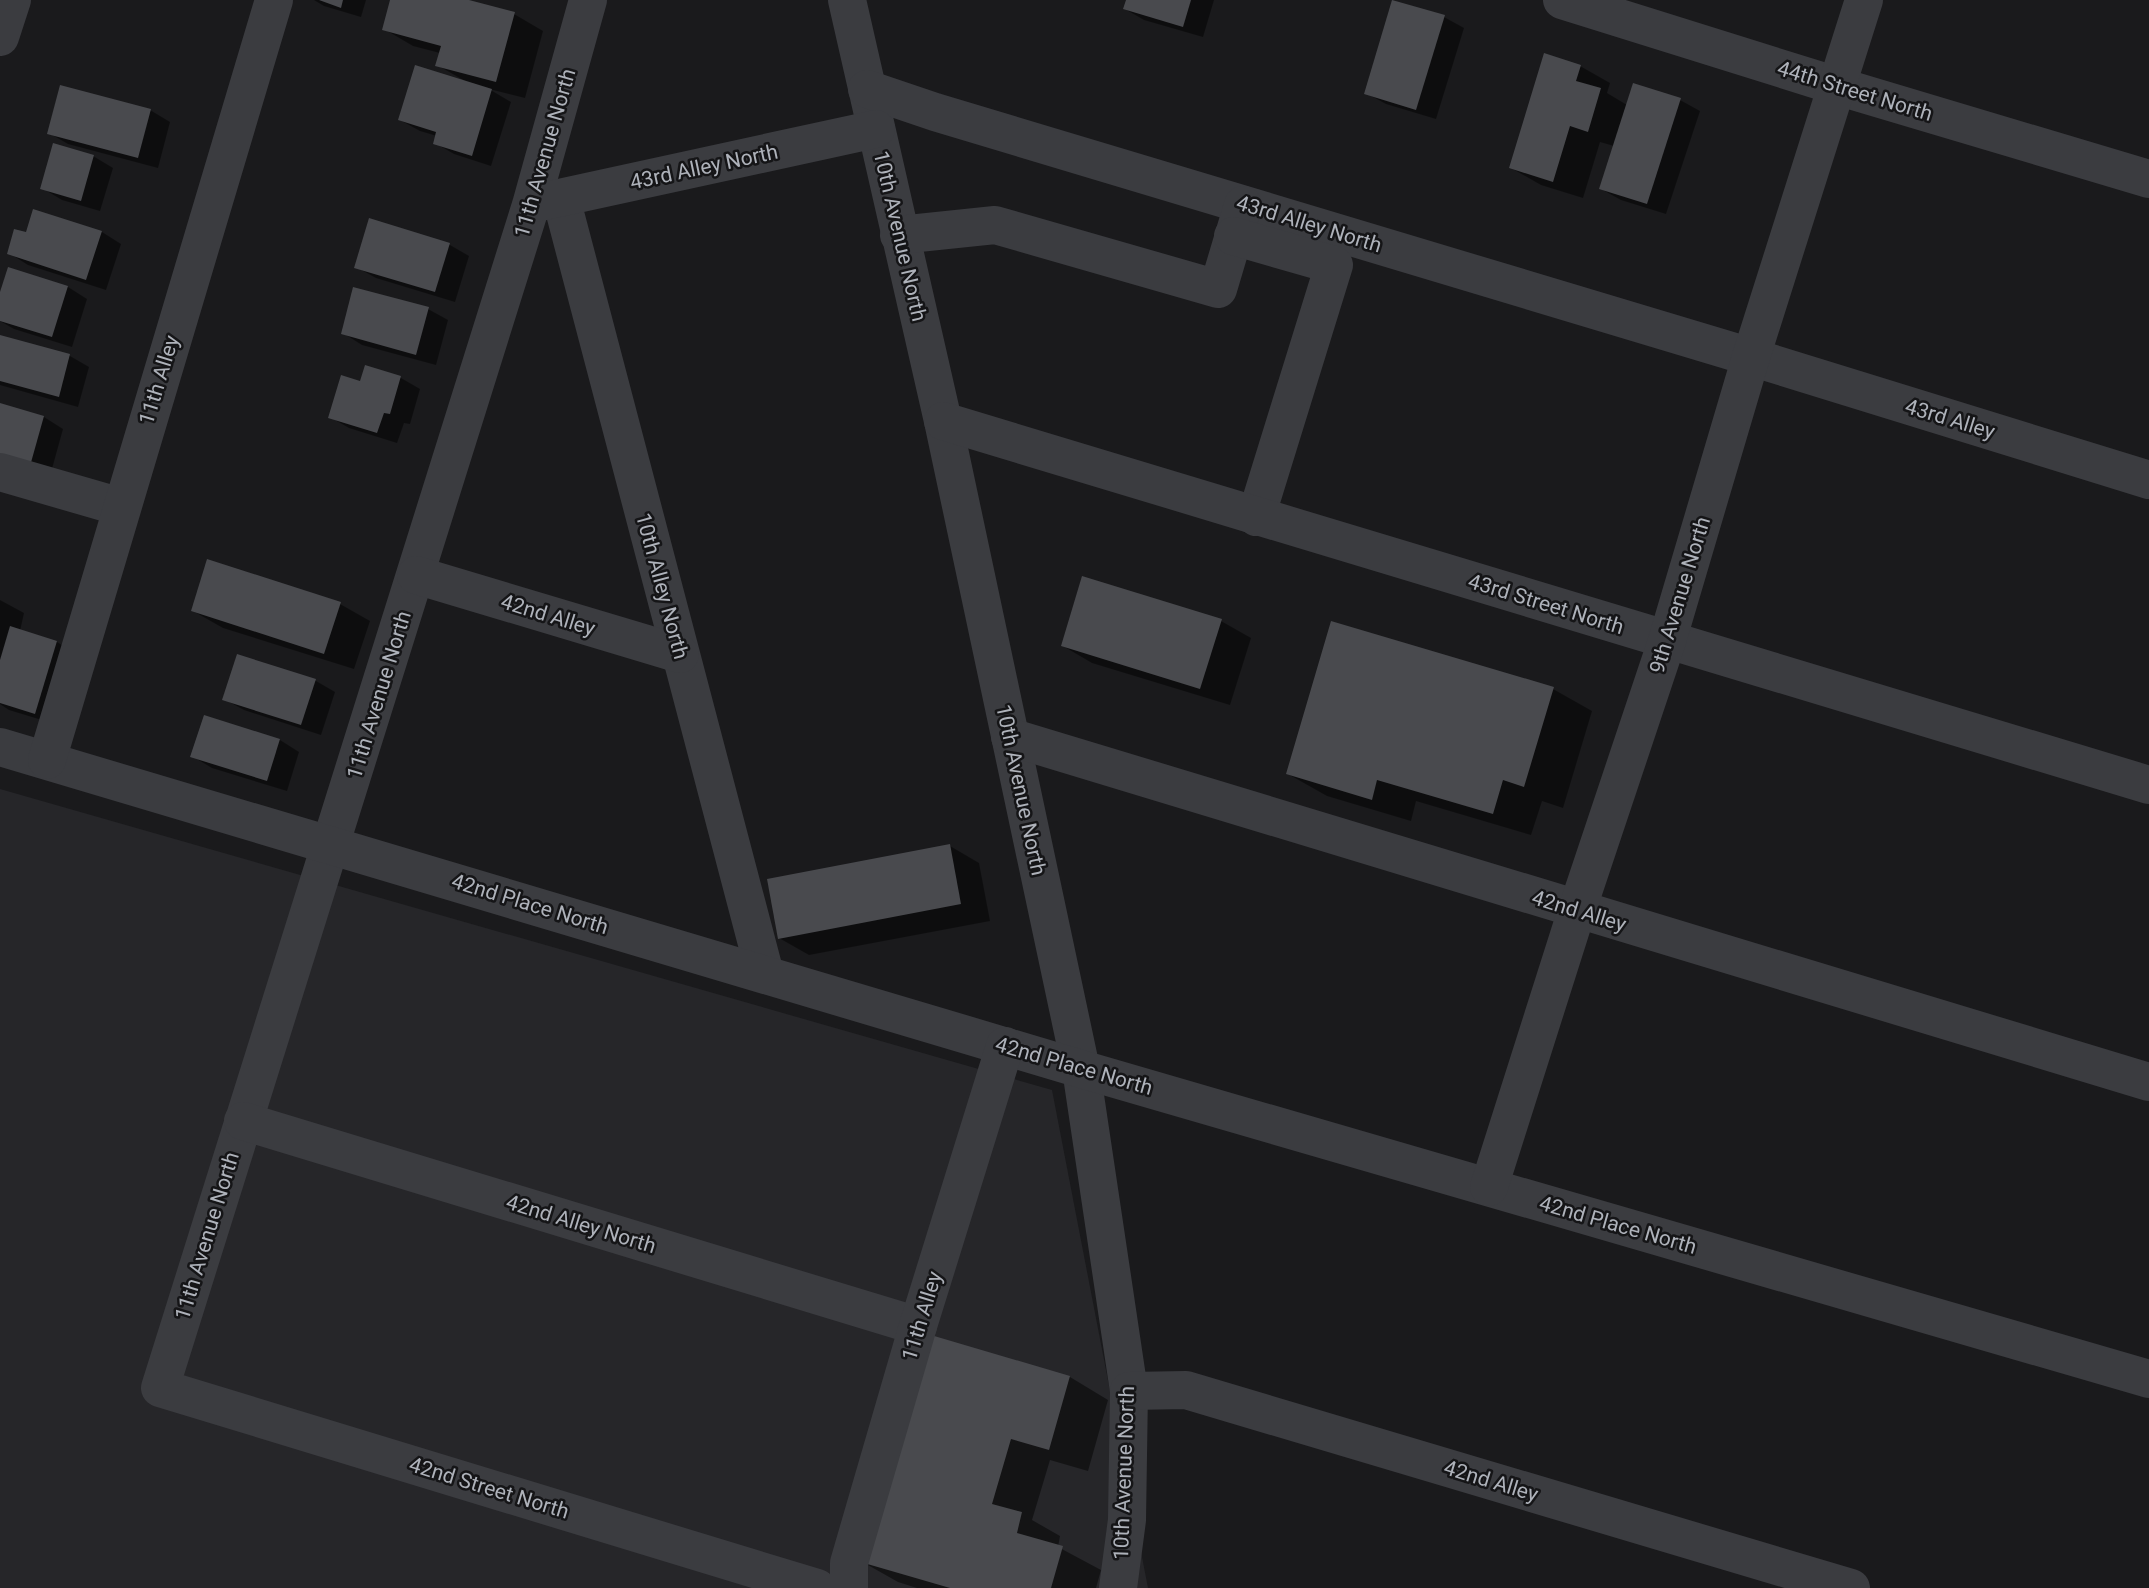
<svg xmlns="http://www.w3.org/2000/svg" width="2149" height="1588" viewBox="0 0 2149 1588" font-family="Roboto,sans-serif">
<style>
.built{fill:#262629}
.shadow{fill:#0007}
.building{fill:#494a4e}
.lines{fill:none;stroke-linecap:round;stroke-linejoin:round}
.minor{stroke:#3b3c40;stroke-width:38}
.labels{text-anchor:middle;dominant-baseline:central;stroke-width:5;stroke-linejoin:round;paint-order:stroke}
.street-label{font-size:21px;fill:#aeb2ba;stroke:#151517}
</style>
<rect width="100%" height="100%" fill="#1a1a1c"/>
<polygon class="built" points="0,789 1052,1090 1148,1588 0,1588"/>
<g class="shadow">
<polygon points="314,0 366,0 361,17 324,6"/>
<polygon points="392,0 463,0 514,14 543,31 525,98 489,89 511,102 491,166 454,154 435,143 437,136 420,131 400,120 465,81 437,65 440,53 413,46 384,29"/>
<polygon points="1127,0 1214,0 1203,37 1144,20 1125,9"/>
<polygon points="1444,17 1464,28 1436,119 1386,104 1366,93"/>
<polygon points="1580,66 1610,83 1607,93 1627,105 1680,100 1700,111 1666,214 1621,200 1601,189 1614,146 1600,142 1583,198 1541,185 1511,168"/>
<polygon points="150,110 170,122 158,168 68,144 49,133"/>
<polygon points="93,156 113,168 100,211 62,200 42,188"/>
<polygon points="35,211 102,232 121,244 106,290 28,265 9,253 27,234"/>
<polygon points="371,221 450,245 469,256 455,302 376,278 356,267"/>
<polygon points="9,269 68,287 87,299 72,347 14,329 0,321 0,298"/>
<polygon points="428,309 448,320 436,365 362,345 343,333"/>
<polygon points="0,336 70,356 89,367 78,407 0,385"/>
<polygon points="367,367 401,378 420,389 410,424 404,423 397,443 349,428 330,417 361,383"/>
<polygon points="0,405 44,417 63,429 50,476 0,461"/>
<polygon points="0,600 24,613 20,631 57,642 76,654 55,724 9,710 0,704"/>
<polygon points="340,604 370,621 354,669 223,628 193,611"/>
<polygon points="1221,621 1251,638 1230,705 1092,663 1063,646"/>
<polygon points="238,656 316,681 335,692 321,735 244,710 224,699"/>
<polygon points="1553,689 1592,711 1563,808 1542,801 1531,835 1416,801 1411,821 1327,796 1288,774"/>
<polygon points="205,717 280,740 299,752 287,791 212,768 192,756"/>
<polygon points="950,846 979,863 990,921 809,955 779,938"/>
<polygon points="925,1335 1070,1377 1108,1400 1088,1471 1050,1460 1032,1520 1060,1536 1058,1547 1101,1570 1096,1588 917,1588 898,1582 859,1560"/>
</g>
<g class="building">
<polygon points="319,0 343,0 341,8"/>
<polygon points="390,0 469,0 515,12 496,82 435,66 441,46 382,30"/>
<polygon points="1126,0 1191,0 1183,27 1123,9"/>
<polygon points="1392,0 1445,15 1416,110 1364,94"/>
<polygon points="1544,53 1581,65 1576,81 1601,88 1588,132 1570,126 1553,182 1509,168"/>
<polygon points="415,65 492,89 472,156 433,144 436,132 398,120"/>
<polygon points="1633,83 1681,98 1647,204 1599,189"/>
<polygon points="60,85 151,109 138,158 47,134"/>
<polygon points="53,143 94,155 81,201 40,189"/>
<polygon points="33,209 102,231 86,280 7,254 14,229 26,232"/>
<polygon points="369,218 450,243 435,292 354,268"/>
<polygon points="8,267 68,286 52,337 0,321 0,292"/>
<polygon points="353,287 429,307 416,355 341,334"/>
<polygon points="0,335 70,354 59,397 0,381"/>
<polygon points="365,365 401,376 390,414 384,413 377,433 328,418 341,375 360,381"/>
<polygon points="0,403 44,416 30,466 0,457"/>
<polygon points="207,559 341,602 324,654 191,611"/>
<polygon points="1082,576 1222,619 1200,689 1061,646"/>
<polygon points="1331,621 1554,687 1524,787 1503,780 1493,814 1377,780 1372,800 1286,774"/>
<polygon points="10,626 57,641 35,714 0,703 0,660"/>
<polygon points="237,654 316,679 301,725 222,700"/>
<polygon points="204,715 280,739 267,781 190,757"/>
<polygon points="950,844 961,904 778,939 767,879"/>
<polygon points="924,1333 1070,1376 1049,1450 1011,1439 992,1504 1022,1512 1017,1533 1063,1546 1051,1588 950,1588 857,1561"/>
</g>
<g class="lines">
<g class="minor">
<polyline points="588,0 531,205 160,1388 817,1588"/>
<polyline points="847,0 943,421 1081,1069 1129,1391 1127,1520 1118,1588"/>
<polyline points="1562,0 1837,86 2149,179"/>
<polyline points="0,37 12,0"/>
<polyline points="867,89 935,112 1751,357 2149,480"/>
<polyline points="561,198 765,974"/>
<polyline points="536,203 876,129"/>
<polyline points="899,235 995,225 1218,289 1243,205"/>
<polyline points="1233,236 1334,265 1256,517"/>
<polyline points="943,421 2149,785"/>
<polyline points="0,472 121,507"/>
<polyline points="416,575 680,654"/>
<polyline points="1010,737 2149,1082"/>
<polyline points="0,747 1081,1069 2149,1379"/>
<polyline points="47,760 274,0"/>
<polyline points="243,1121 918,1326"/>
<polyline points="1489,1187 1577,910 1667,641 1751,357 1864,0"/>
<polyline points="1129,1391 1186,1390 1851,1588"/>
<polyline points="849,1588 849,1563 918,1326 1005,1046"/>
</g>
</g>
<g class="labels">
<g class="street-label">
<text transform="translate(1855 91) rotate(17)">44th Street North</text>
<text transform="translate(545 153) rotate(-74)">11th Avenue North</text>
<text transform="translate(704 167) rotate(-12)">43rd Alley North</text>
<text transform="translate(1309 224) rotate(17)">43rd Alley North</text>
<text transform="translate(900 236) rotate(77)">10th Avenue North</text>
<text transform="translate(159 380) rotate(-73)">11th Alley</text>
<text transform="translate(1950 419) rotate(17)">43rd Alley</text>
<text transform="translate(662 586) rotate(75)">10th Alley North</text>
<text transform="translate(1680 595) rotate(-73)">9th Avenue North</text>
<text transform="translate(1546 604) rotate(17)">43rd Street North</text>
<text transform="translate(548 615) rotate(17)">42nd Alley</text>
<text transform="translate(379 695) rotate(-73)">11th Avenue North</text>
<text transform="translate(1021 790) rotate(78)">10th Avenue North</text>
<text transform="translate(530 904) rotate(17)">42nd Place North</text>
<text transform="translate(1579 911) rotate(17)">42nd Alley</text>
<text transform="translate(1074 1066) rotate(16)">42nd Place North</text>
<text transform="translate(581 1224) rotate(17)">42nd Alley North</text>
<text transform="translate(1618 1225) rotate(16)">42nd Place North</text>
<text transform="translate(207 1236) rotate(-73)">11th Avenue North</text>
<text transform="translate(922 1316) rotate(-73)">11th Alley</text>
<text transform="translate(1124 1473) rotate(-88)">10th Avenue North</text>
<text transform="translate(1491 1481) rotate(17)">42nd Alley</text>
<text transform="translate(489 1488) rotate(17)">42nd Street North</text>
</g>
</g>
</svg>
